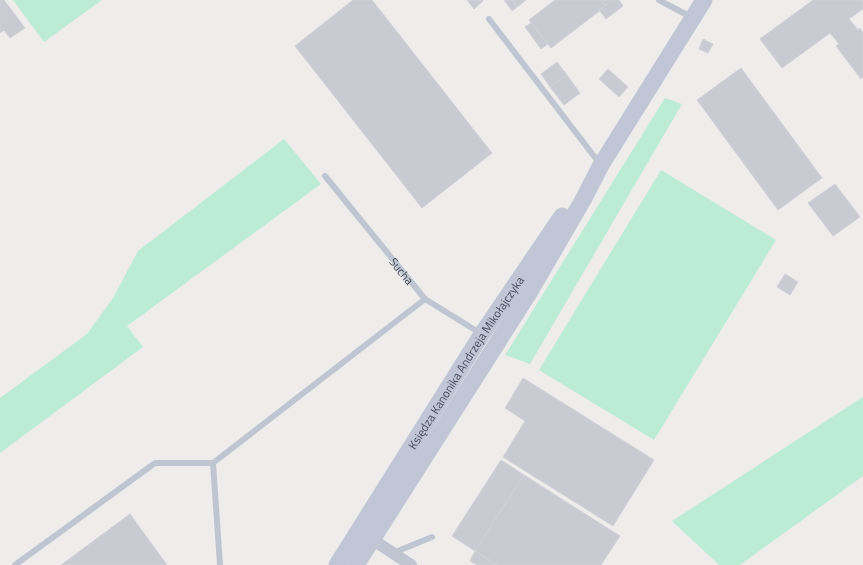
<svg xmlns="http://www.w3.org/2000/svg" width="863" height="565" viewBox="0 0 863 565" font-family="'Titillium Web',sans-serif">
<style>
.green{fill:#bcecd6}
.building{fill:#cacbd2;stroke:#d1d2d8}
.lines{fill:none;stroke-linecap:round;stroke-linejoin:round}
.lane{stroke:#c0c6d1;stroke-width:6}
.street{stroke:#c0c6d1;stroke-width:12}
.secondary{stroke:#c0c6d5;stroke-width:17}
.labels{text-anchor:middle;dominant-baseline:central;stroke-width:3;stroke-linejoin:round;paint-order:stroke}
.street-label{font-size:12px;fill:#464d59;stroke:#fff}
</style>
<rect width="100%" height="100%" fill="#efedec"/>
<g class="green">
<polygon points="13,0 102,0 44,42"/>
<polygon points="665,98 682,104 530,364 505,355"/>
<polygon points="284,139 321,184 127,326 143,347 0,453 0,398 87,334 113,298 138,251"/>
<polygon points="661,170 776,240 654,440 539,370"/>
<polygon points="863,397 863,476 740,565 719,565 672,521"/>
</g>
<g class="building">
<polygon points="0,0 4,0 25,28 10,38 4,30 0,33"/>
<polygon points="353,0 372,0 492,153 422,208 295,46"/>
<polygon points="467,0 483,0 483,1 474,9"/>
<polygon points="504,0 513,0 517,7 512,11"/>
<polygon points="513,0 526,0 517,7"/>
<polygon points="555,0 601,0 606,6 551,48 529,20"/>
<polygon points="601,0 613,0 606,6"/>
<polygon points="613,0 619,0 623,6 606,19 599,10"/>
<polygon points="813,0 863,0 863,9 849,19 858,30 860,28 863,33 863,77 861,79 836,46 839,44 830,33 782,68 760,39"/>
<polygon points="531,23 548,44 541,49 525,27"/>
<polygon points="703,39 713,44 708,53 699,49"/>
<polygon points="557,62 567,75 550,87 541,74"/>
<polygon points="741,68 822,178 778,210 697,100"/>
<polygon points="608,69 628,87 619,97 599,79"/>
<polygon points="567,75 580,93 564,105 550,87"/>
<polygon points="835,184 860,217 833,236 808,203"/>
<polygon points="785,274 798,282 790,295 777,287"/>
<polygon points="523,378 654,460 613,526 503,457 525,421 505,408"/>
<polygon points="501,460 524,475 475,551 452,536"/>
<polygon points="524,475 620,536 601,565 497,565 475,551"/>
<polygon points="130,514 167,565 61,565"/>
<polygon points="475,551 497,565 477,565 470,561"/>
</g>
<g class="lines">
<g class="lane">
<polyline points="659,0 691,17"/>
<polyline points="489,19 600,164"/>
<path id="s1" d="M325,176l100,123 55,34"/>
<polyline points="213,463 220,565"/>
<polyline points="393,553 432,537"/>
<polyline points="15,565 155,463 213,463 425,299"/>
</g>
<polyline class="street" points="367,536 411,565"/>
<g class="secondary">
<path id="s2" d="M337,565l145,-231 80,-118"/>
<polyline points="356,565 529,293 583,200 601,165 704,0"/>
</g>
</g>
<g class="labels">
<g class="street-label">
<text stroke="none"><textPath href="#s1" startOffset="122">Sucha</textPath></text>
<text stroke="none"><textPath href="#s2" startOffset="240">Księdza Kanonika Andrzeja Mikołajczyka</textPath></text>
</g>
</g>
</svg>
